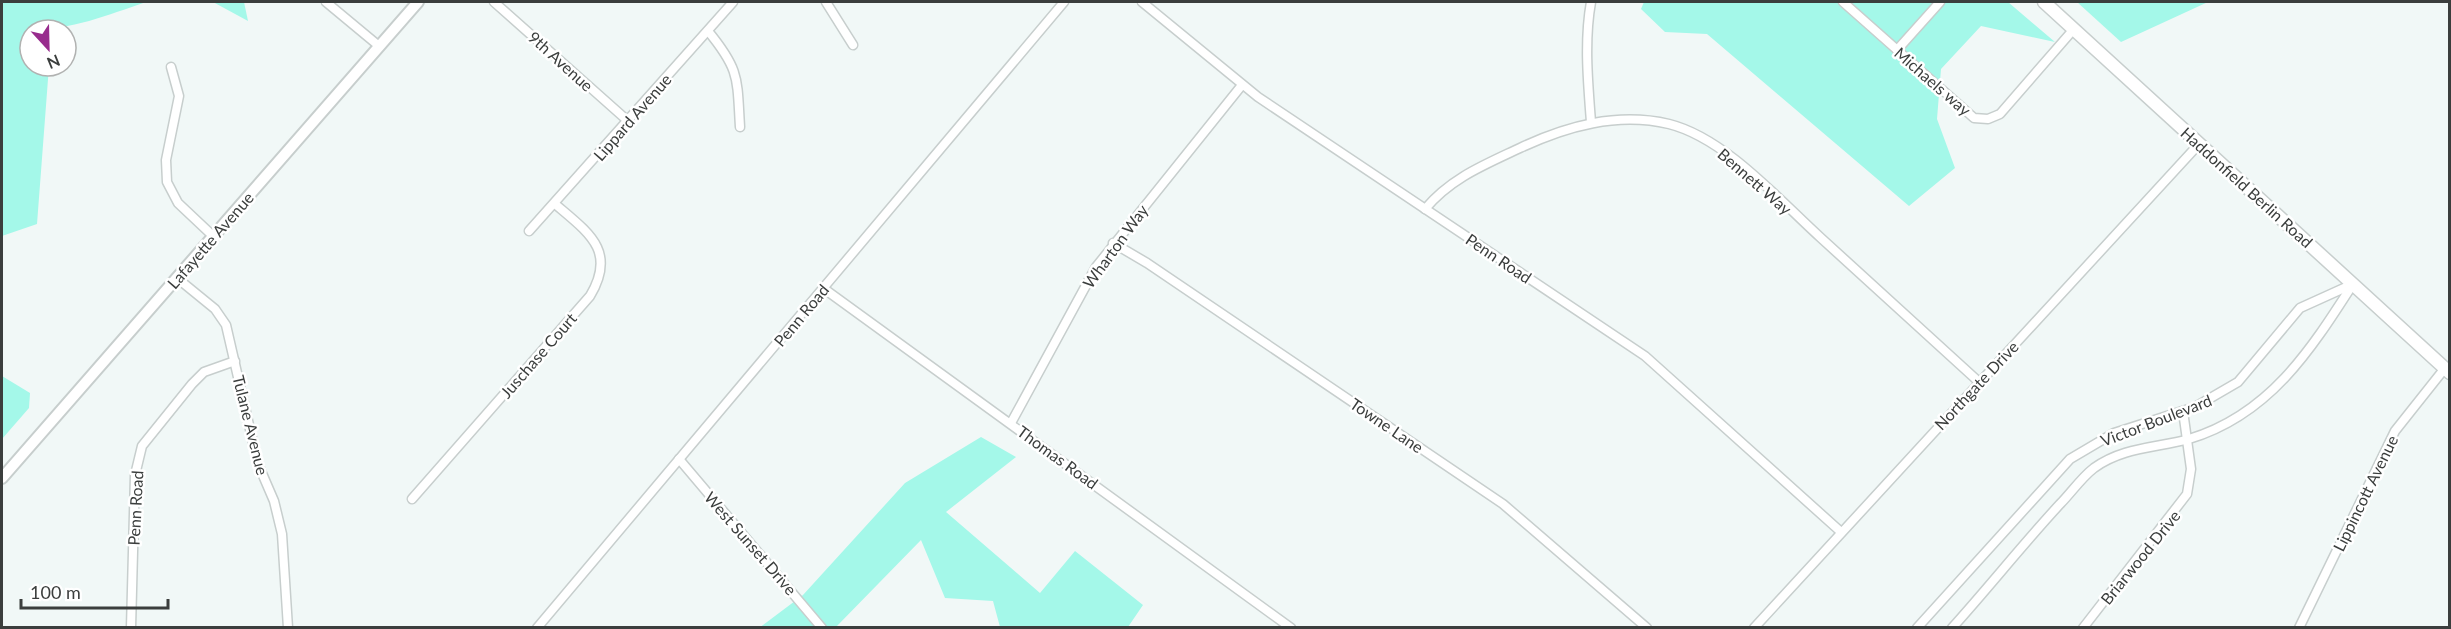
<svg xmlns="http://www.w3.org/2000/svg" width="2451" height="629" viewBox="0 0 2451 629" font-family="Lato,sans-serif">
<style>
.green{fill:#a4f8e9}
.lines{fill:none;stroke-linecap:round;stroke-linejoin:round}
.minor-casing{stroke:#c7cecd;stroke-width:11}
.tertiary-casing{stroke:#c7cecd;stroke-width:14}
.primary-casing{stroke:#c7cecd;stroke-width:15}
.minor{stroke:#fff;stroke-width:8}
.tertiary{stroke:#fff;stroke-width:10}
.primary{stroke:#fff;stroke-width:12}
.labels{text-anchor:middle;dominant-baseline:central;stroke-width:5;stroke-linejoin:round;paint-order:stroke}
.street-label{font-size:16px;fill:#3b3e3d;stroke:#fff}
</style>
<rect width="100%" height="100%" fill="#f1f8f7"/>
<g class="green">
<path d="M2,2h144c-38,13 -75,28 -116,28v36h19l-12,158 -35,12z"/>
<polygon points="213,2 244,2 248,21"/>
<polygon points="1644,2 2008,2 2055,42 1981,26 1941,69 1937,119 1955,168 1909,206 1707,34 1665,32 1641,9"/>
<polygon points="2077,2 2208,2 2121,42"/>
<polygon points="2,376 30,393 29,408 2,439"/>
<polygon points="981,437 1016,457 946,512 1040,593 1075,551 1143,605 1128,627 1000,627 993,601 945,598 921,540 836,627 759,628 803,595 905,483"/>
</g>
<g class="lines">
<g class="minor-casing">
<g id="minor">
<polyline points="326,2 379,46"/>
<polyline points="494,2 628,121"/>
<polyline points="826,2 853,45"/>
<polyline points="1142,2 1258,97 1645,356 1841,532"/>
<path d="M1591,2c-7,39 -3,81 0,120"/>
<polyline points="1843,2 1974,118 1988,119 2000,114 2073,30"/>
<path d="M708,31c32,39 29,47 32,96"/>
<polyline points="1897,50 1940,2"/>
<polyline points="171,67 179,96 166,160 167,182 178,203 213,236"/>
<path d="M1425,209c26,-31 59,-44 95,-61 47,-22 97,-36 149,-24 56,14 110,76 152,114 52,48 105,96 158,144"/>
<polyline points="529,231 733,2"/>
<polyline points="1113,243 1147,263 1503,504 1647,628"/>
<polyline points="177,278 215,309 226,325 258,464 274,501 282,534 288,628"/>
<polyline points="823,288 1291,628"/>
<polyline points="1011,423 1096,267 1242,85"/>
<polyline points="679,459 822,628"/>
<path d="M412,499l178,-203c27,-45 -1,-63 -35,-92"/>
<polyline points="131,628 135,475 142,446 192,384 204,372 235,361"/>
<polyline points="537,628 1064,2"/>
<polyline points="1754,628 2199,144"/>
<polyline points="1917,628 2070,459 2114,433 2195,407 2238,382 2300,308 2353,284"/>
<path d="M1952,628c37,-41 71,-84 108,-124 11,-11 21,-26 34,-36 29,-21 62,-20 95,-29 80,-24 121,-88 164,-155"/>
<polyline points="2083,628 2187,494 2191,469 2183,411"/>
<polyline points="2299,628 2395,431 2445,368"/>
</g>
</g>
<g class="tertiary-casing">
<polyline id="tertiary" points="2,478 418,2"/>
</g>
<g class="primary-casing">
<polyline id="primary" points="2044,2 2450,373"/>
</g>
<use href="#minor" class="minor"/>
<use href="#tertiary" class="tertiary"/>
<use href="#primary" class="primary"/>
</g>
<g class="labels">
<g class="street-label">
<text transform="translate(561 61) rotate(42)">9th Avenue</text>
<text transform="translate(1933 81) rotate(41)">Michaels way</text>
<text transform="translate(632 117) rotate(-49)">Lippard Avenue</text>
<text transform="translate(1755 181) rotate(41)">Bennett Way</text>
<text transform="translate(2247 187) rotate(42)">Haddonfield Berlin Road</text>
<text transform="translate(210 240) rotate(-49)">Lafayette Avenue</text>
<text transform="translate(1115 246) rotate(-54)">Wharton Way</text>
<text transform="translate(1499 258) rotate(34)">Penn Road</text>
<text transform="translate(801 315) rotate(-50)">Penn Road</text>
<text transform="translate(538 355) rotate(-49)">Juschase Court</text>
<text transform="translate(1976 385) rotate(-47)">Northgate Drive</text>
<text transform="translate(2156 420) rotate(-21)">Victor Boulevard</text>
<text transform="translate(251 425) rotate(76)">Tulane Avenue</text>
<text transform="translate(1387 425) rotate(34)">Towne Lane</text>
<text transform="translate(1058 457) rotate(36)">Thomas Road</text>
<text transform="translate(2365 493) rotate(-64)">Lippincott Avenue</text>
<text transform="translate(135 508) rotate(-87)">Penn Road</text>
<text transform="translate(751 543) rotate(49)">West Sunset Drive</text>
<text transform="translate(2140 557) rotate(-51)">Briarwood Drive</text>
</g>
</g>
<rect width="2451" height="629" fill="none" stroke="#3b3e3d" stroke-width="6"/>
<g transform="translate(48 48) rotate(158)"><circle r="28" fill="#ffffff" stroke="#b1b2b1" stroke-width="1.5"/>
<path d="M0-4.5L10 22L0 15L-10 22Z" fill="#982c8d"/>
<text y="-9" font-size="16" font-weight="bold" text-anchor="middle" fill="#3b3e3d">N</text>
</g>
<path d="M21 599v9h147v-9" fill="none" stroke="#3b3e3d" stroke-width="3"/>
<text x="30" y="599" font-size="18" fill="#3b3e3d" stroke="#ffffff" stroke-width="4.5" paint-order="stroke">100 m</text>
</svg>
